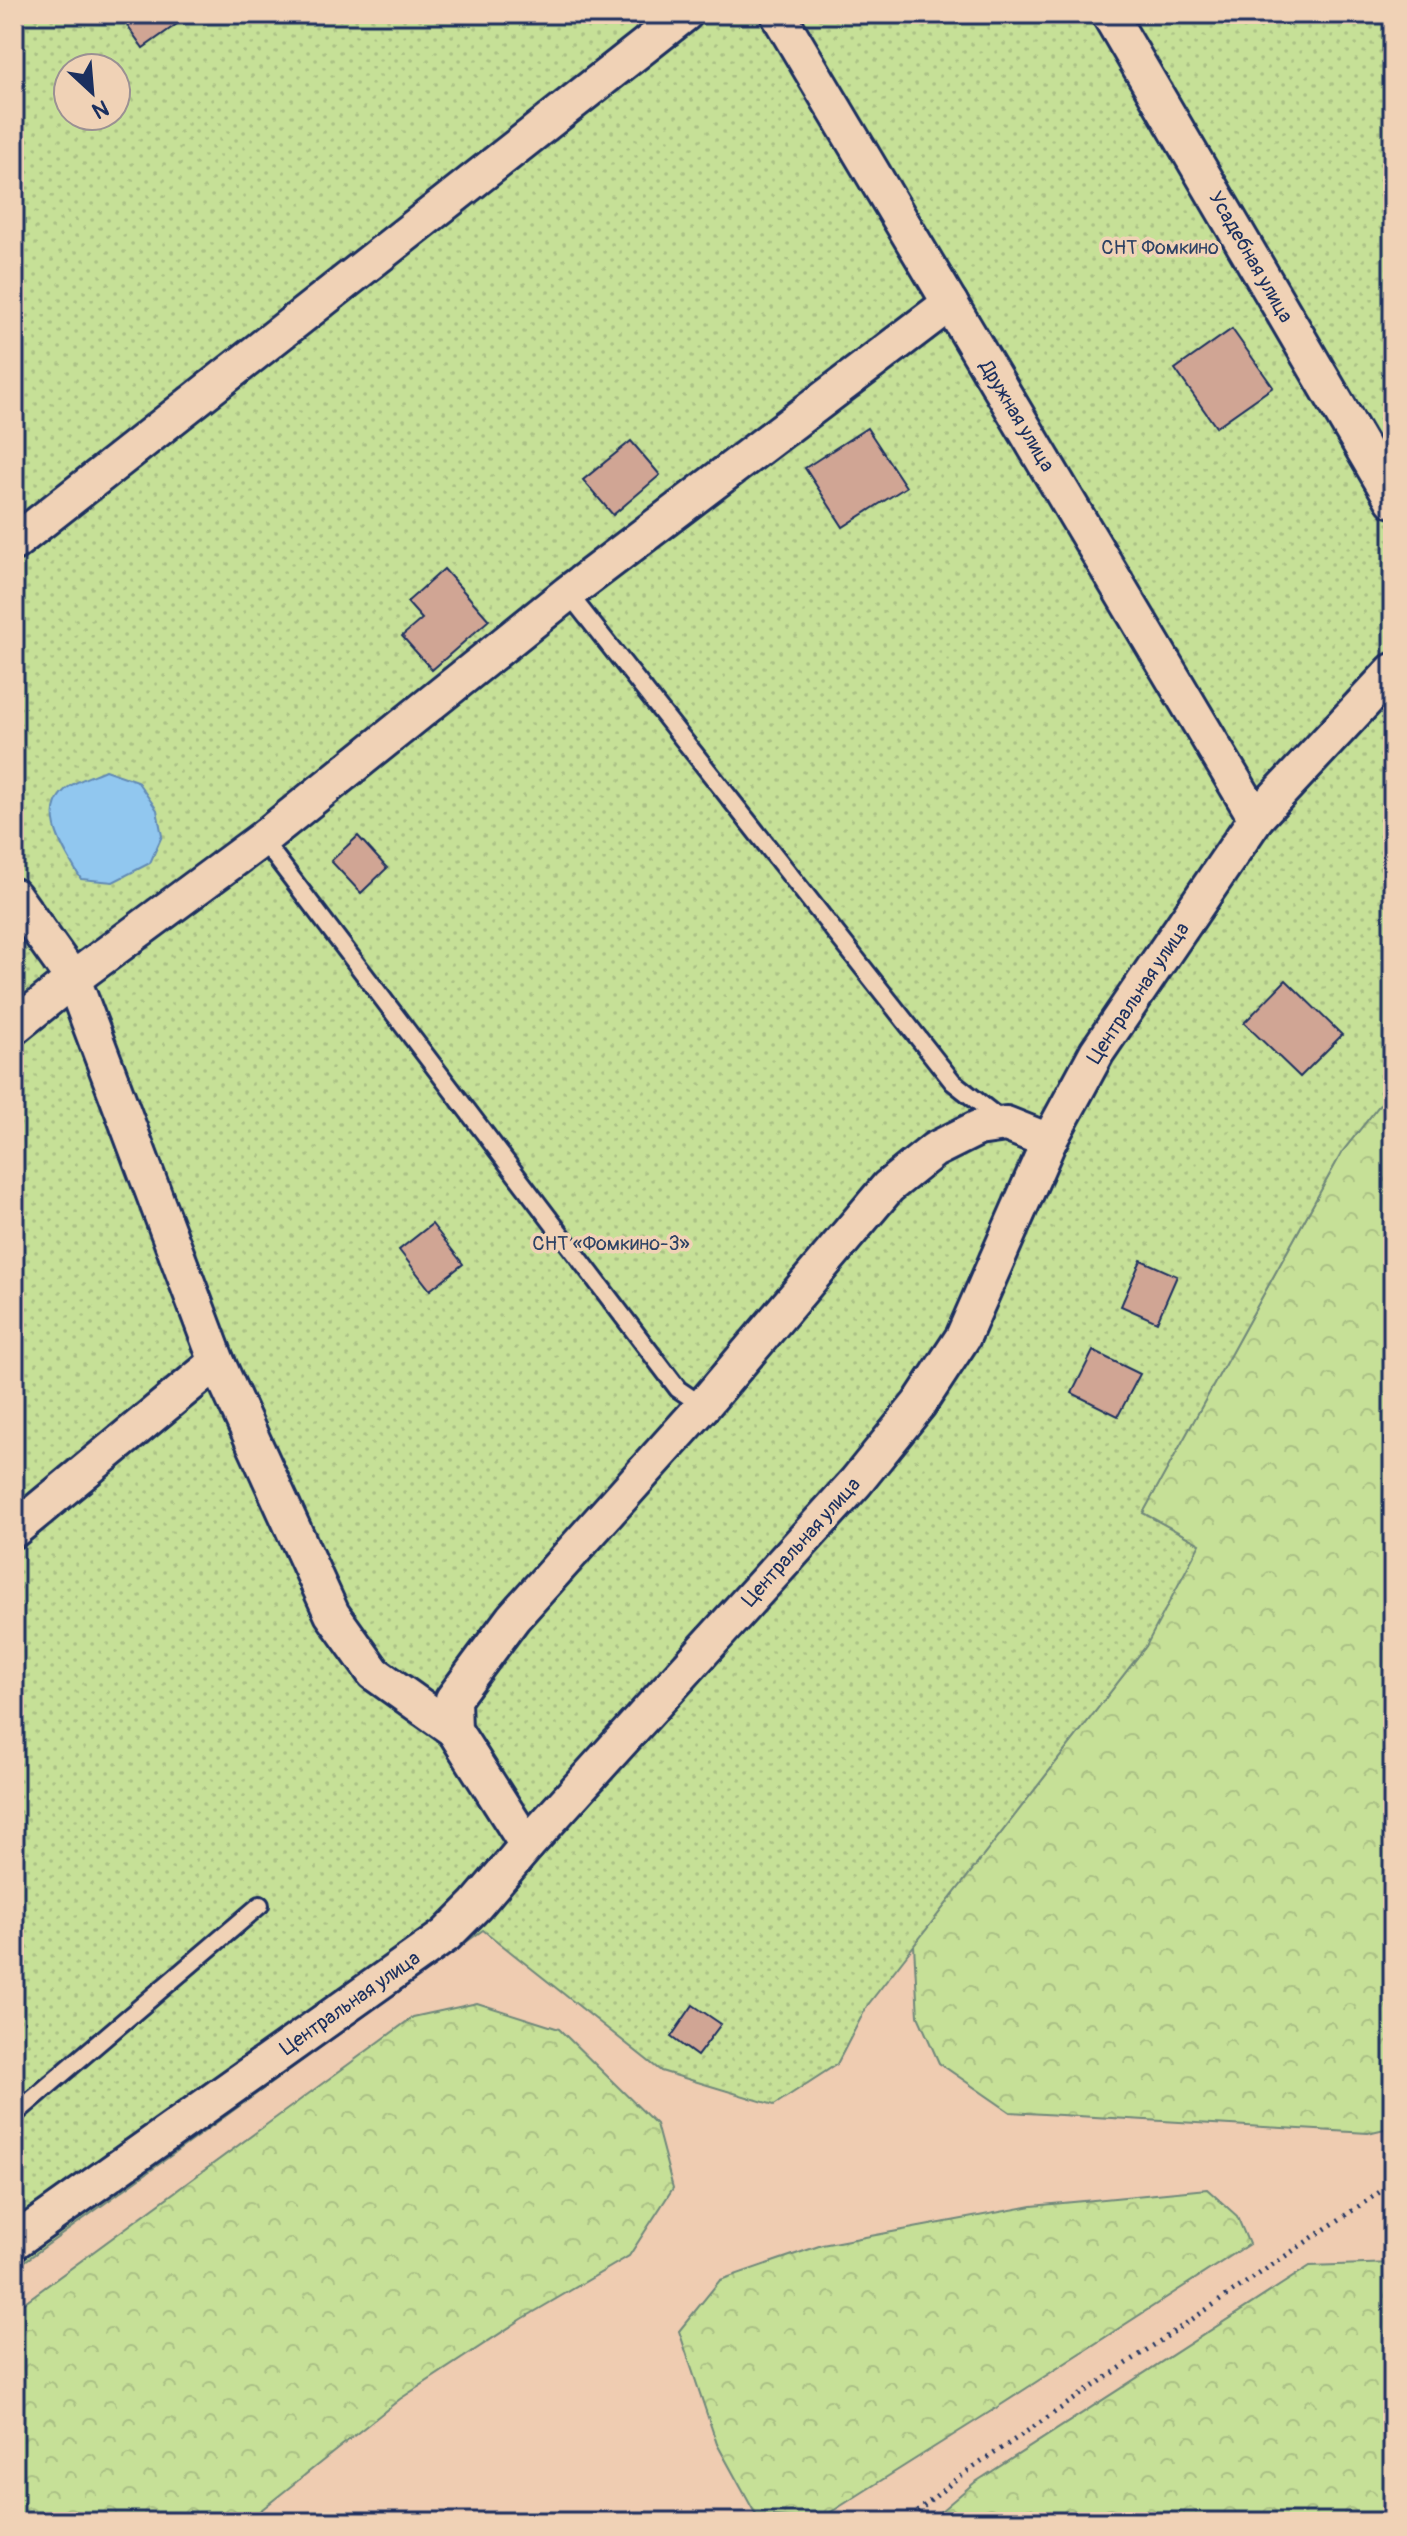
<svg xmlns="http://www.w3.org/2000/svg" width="1407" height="2536" viewBox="0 0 1407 2536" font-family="Pangolin,sans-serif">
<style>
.forest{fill:url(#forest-crowns);stroke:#70887a;stroke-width:2}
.garden{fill:url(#garden-dots);stroke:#70887a;stroke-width:2;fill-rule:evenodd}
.water{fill:#91c7ef;stroke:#628ab5;stroke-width:2}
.building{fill:#d0a594;stroke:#1b2f5e;stroke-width:2}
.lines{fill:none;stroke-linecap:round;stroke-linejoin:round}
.service-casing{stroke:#1b2f5e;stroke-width:22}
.minor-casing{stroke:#1b2f5e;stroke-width:40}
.path{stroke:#1b2f5e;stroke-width:5;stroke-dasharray:2 6;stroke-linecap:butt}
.service{stroke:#f0d2b6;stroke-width:16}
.minor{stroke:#f0d2b6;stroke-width:34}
.labels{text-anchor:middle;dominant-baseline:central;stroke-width:7;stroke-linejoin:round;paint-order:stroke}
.park-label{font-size:20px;fill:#2c4164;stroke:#f0d2b6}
.street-label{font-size:20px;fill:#1b2f5e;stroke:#f0d2b6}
</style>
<defs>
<pattern id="forest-crowns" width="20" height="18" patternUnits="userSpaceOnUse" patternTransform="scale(2)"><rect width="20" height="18" fill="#c6e097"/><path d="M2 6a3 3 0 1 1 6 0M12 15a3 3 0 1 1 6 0" fill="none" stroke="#aac085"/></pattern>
<pattern id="garden-dots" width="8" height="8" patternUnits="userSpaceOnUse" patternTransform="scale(2)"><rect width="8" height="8" fill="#c6e097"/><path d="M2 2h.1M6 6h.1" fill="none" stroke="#aac085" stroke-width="1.8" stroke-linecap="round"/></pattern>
</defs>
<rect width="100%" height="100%" fill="#efccb1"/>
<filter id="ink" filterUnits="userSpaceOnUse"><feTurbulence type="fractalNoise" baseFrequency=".0125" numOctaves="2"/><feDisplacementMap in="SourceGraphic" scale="16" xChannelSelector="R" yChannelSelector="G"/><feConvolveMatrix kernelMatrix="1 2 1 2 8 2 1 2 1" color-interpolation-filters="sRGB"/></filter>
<g filter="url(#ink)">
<g class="forest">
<polygon points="1393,1088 1393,2127 1368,2133 1010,2112 939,2063 918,2016 914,1945 1146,1646 1142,1514 1342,1152"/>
<polygon points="477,2003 559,2029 656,2124 673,2188 629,2256 522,2319 400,2399 246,2522 14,2522 14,2310 413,2017"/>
<polygon points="1207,2189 1237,2216 1249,2244 993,2410 820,2519 756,2515 717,2444 679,2331 720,2280 822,2245 1032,2206"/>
<polygon points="1393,2263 1393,2522 928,2522 974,2483 1310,2266"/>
</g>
<path class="garden" d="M14,14h1379v1074l-51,64 -199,361 57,31 -54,102 -279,360 -30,58 -63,41 -113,-34 -178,-141 -469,339zM68,68h48v48h-48z"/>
<path class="water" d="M105,770l32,11 20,29 5,26 -12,27 -37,19 -32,-3c-15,-26 -47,-69 -11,-93 11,-7 24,-11 35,-16z"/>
<g class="building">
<polygon points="119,14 171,14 177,24 143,48"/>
<polygon points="1232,329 1273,387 1216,427 1175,369"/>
<polygon points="867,428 906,487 843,527 805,468"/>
<polygon points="631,441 660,475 613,515 583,480"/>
<polygon points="444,569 489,620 432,670 402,636 422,619 407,602"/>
<polygon points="358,836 387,868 361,893 331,861"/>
<polygon points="1286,980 1342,1035 1300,1077 1244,1023"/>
<polygon points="432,1224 463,1264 430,1290 399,1250"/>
<polygon points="1141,1260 1177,1276 1157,1322 1121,1306"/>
<polygon points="1093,1351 1140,1374 1118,1416 1072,1393"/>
<polygon points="693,2005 721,2024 697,2056 671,2037"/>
</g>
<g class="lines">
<g class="service-casing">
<g id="service">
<polyline points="568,593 953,1082 1005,1123"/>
<polyline points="262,839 678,1389 703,1406"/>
<polyline points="14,2115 260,1905"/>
</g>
</g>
<g class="minor-casing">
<g id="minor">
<polyline points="778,14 1256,818"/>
<polyline points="1109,14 1393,500"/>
<polyline points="14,543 685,14"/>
<polyline points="14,896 73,979 217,1362 332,1614 374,1673 454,1730"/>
<polyline points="14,1027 73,979 262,839 568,593 950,303"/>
<polyline points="14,1530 217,1362"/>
<polyline points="527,1845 454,1730 453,1699 513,1618 703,1406 888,1187 934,1150 978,1128 1006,1124 1049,1141"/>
<polyline points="14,2242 446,1935 476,1905 527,1845 856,1482 919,1404 963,1337 1049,1141 1097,1052 1256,818 1393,671"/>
</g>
</g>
<polyline class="path" points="905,2522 955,2480 1393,2183"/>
<use href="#service" class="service"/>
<use href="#minor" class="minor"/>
</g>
</g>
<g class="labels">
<g class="park-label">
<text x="1160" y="247">СНТ Фомкино</text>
<text x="611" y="1243">СНТ «Фомкино-3»</text>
</g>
<g class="street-label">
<text transform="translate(1251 257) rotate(60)">Усадебная улица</text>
<text transform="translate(1017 416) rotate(59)">Дружная улица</text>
<text transform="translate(1138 993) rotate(-56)">Центральная улица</text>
<text transform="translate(801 1542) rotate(-48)">Центральная улица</text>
<text transform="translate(350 2003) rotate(-35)">Центральная улица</text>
</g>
</g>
<rect width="1407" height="2536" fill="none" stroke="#f0d2b6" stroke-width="48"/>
<rect x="24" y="24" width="1359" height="2488" fill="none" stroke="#1b2f5e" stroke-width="3" filter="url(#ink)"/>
<g transform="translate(92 92) rotate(154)"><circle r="38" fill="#f0d2b6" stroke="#9b9193" stroke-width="2"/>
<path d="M0-6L14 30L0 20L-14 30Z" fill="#1b2f5e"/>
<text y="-12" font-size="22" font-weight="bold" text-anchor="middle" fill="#1b2f5e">N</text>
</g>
</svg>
